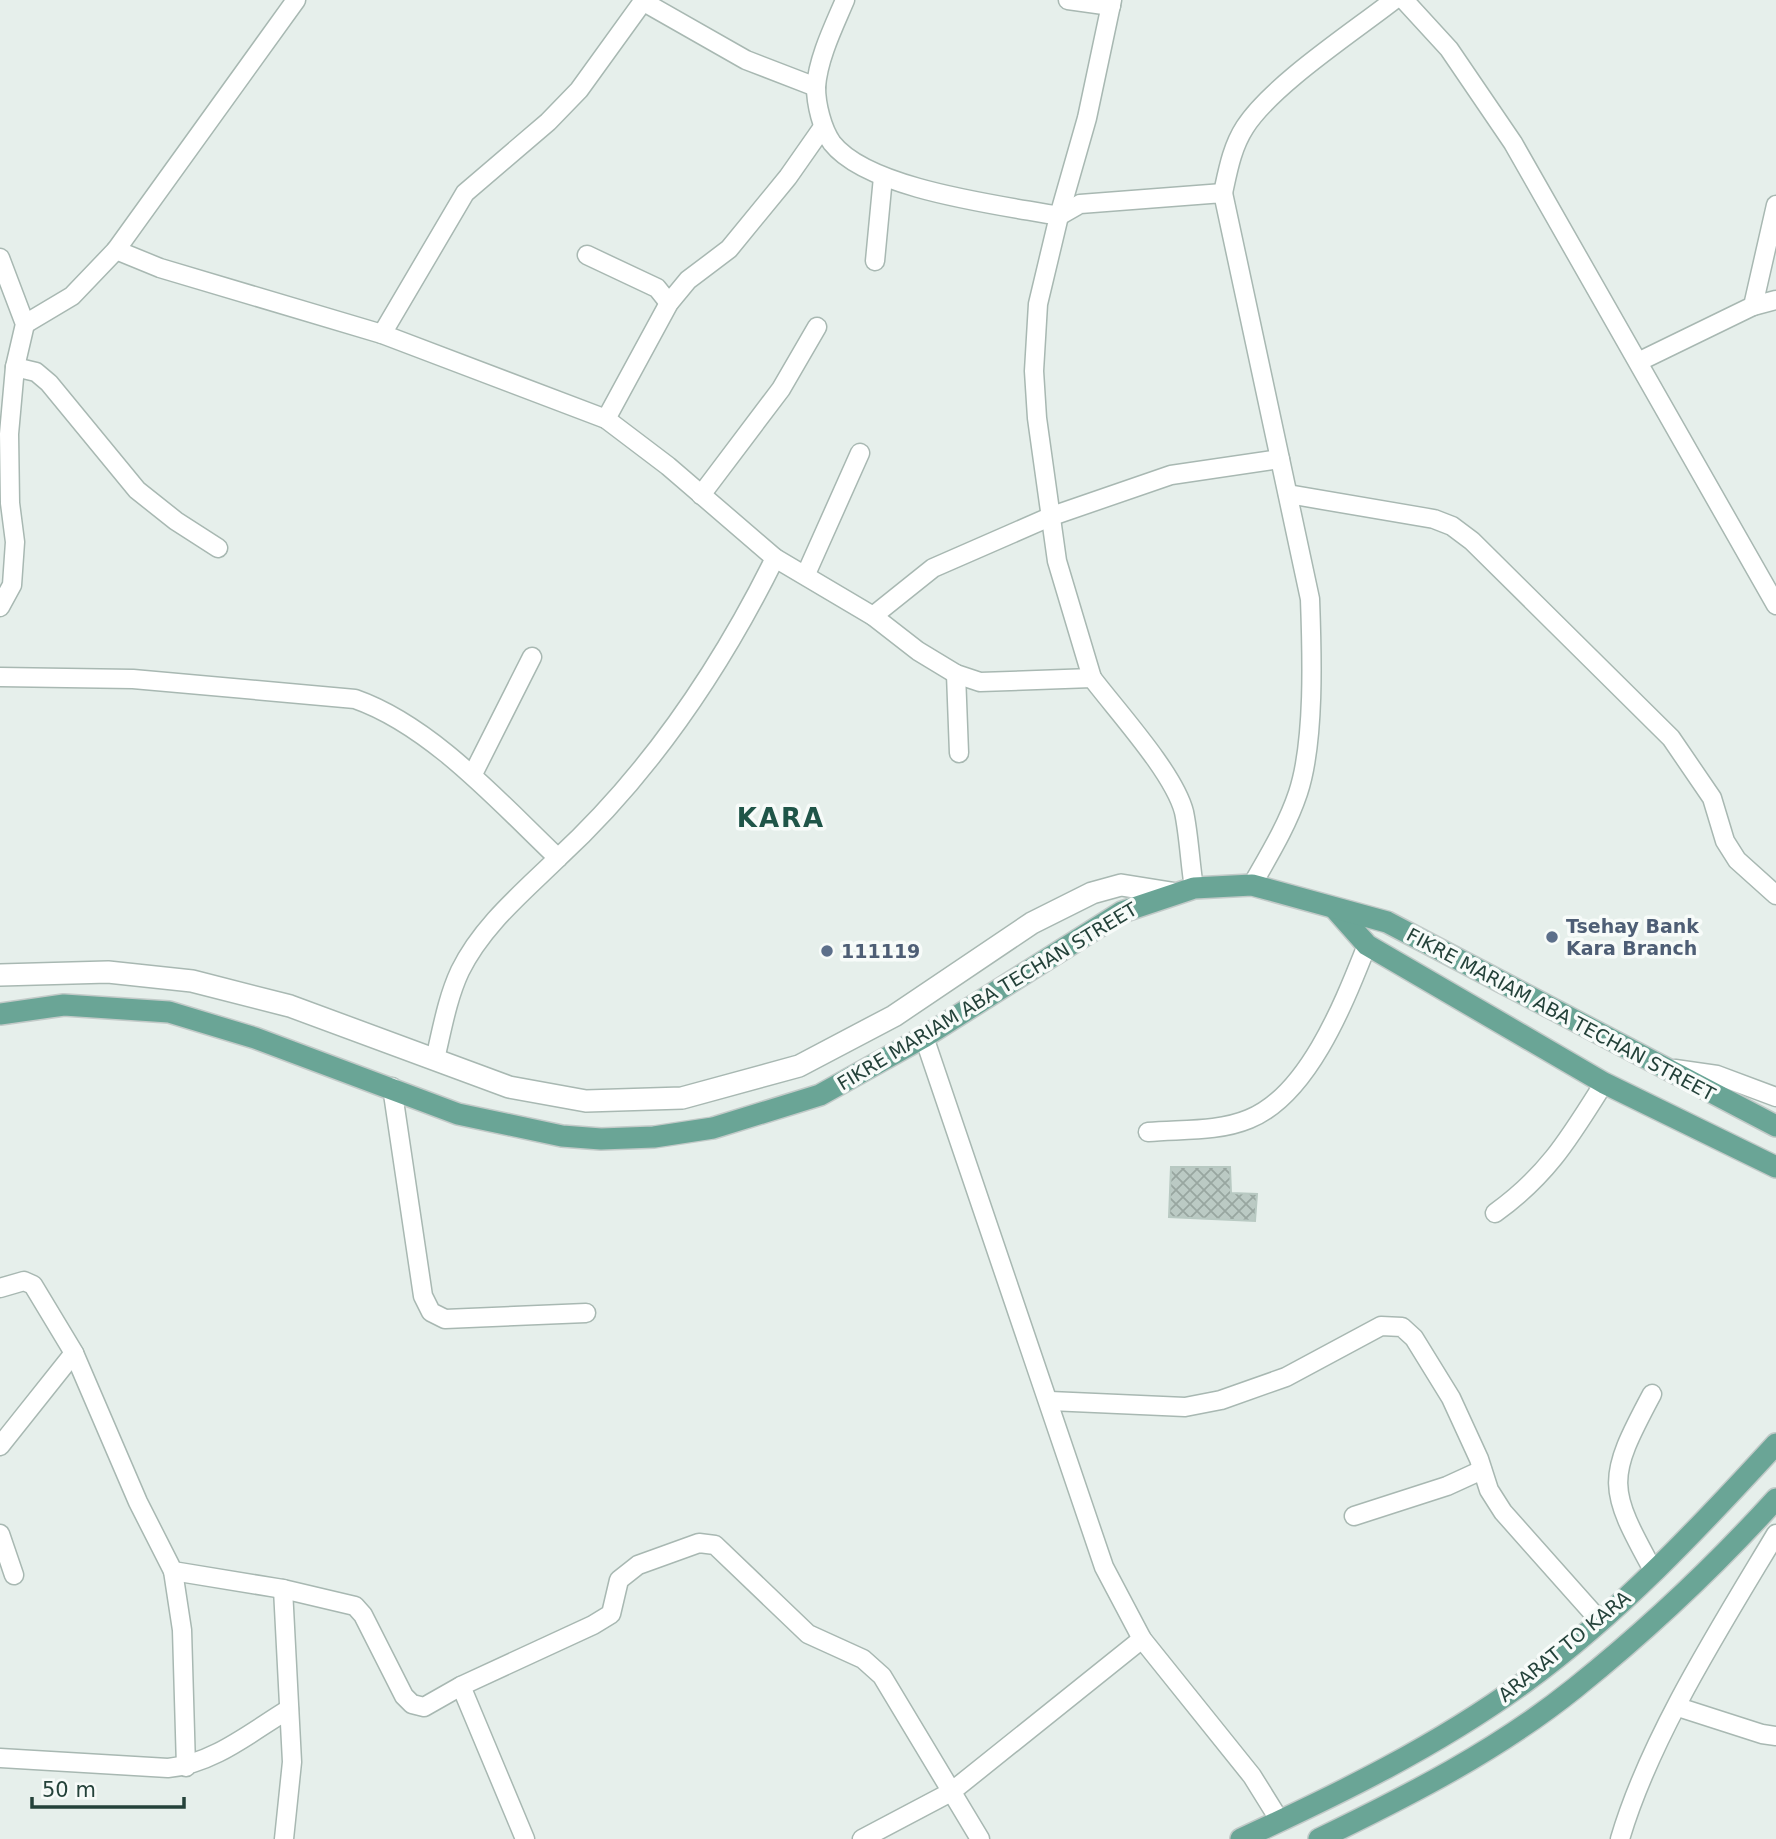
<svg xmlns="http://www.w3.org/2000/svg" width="1776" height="1839" viewBox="0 0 1776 1839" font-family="'DejaVu Sans',sans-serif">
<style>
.building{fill:url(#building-cross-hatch);stroke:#b8c9c2;stroke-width:2}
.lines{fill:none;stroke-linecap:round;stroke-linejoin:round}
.minor-casing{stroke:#a8b8b2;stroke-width:21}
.tertiary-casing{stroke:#a8b8b2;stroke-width:24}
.primary-casing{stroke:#c2cac8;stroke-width:24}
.minor{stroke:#fff;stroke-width:18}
.tertiary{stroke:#fff;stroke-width:21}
.primary{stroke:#6aa596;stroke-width:21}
.service-dot{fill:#5c6f8a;stroke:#f7fbf9;stroke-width:2.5}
.labels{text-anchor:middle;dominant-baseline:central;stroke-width:7;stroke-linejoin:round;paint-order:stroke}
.service-label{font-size:19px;font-weight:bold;fill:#4e5e75;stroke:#f7fbf9;text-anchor:start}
.street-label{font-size:19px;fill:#24423a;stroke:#f7fbf9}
.district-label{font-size:26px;font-weight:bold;letter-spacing:2px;fill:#1f5548;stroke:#f7fbf9}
</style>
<defs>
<pattern id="building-cross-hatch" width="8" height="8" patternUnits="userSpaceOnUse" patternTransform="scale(1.75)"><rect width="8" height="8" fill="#bbcac4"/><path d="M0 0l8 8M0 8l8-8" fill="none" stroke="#98a6a0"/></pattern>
</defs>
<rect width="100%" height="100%" fill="#e6efeb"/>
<polygon class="building" points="1171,1167 1230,1167 1231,1193 1257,1194 1255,1221 1169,1217"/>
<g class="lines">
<g class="minor-casing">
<g id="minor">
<path d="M845,0c-11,26 -27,58 -29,87 0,17 6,42 16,56 37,47 169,62 227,73l-21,88 -4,67 3,47 20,143 35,117"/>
<polyline points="1068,0 1111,6"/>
<polyline points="1404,0 1449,49 1513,143 1776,605"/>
<polyline points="644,2 746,60 816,87"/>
<path d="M1223,193c5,-23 9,-46 22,-66 27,-42 108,-95 149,-127"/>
<path d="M1059,216l21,-12 143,-11 87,406c2,54 5,143 -12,194 -11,33 -29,62 -46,92"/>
<polyline points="1059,216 1087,118 1112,0"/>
<path d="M116,250l44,18 222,66 224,85 62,47 107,92 98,58 45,35 38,23 24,8 112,-4c25,33 82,95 92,134 5,24 6,51 10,76"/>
<polyline points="587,255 657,288 669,303"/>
<polyline points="0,258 25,324 15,367 9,434 10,503 15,542 12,585 0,607"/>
<polyline points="875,261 883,177"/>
<polyline points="1753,306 1776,300"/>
<polyline points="25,324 72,296 116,250 296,0"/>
<polyline points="382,334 465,193 548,122 579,90 644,0"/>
<polyline points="1640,361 1753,306 1776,205"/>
<polyline points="15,367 36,372 49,383 137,490 176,521 218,548"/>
<polyline points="606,419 669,303 688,280 729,249 788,177 823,127"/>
<polyline points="1288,494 1434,519 1452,526 1472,541 1671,738 1712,798 1725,841 1737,860 1776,895"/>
<polyline points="701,495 781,389 817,327"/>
<polyline points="806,574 860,453"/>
<polyline points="873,616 933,568 1052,516 1171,475 1280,459"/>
<polyline points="956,674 959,753"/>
<path d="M0,677l133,2 222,20c77,27 145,104 203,159 -36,35 -76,68 -98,113 -13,28 -18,59 -25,88"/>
<polyline points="473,774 532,657"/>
<path d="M558,858c91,-84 162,-189 217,-300"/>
<polyline points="924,1037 1104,1567 1142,1639 1252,1776 1280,1821"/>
<polyline points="1675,1069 1717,1075 1776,1097"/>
<polyline points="392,1087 423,1296 431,1312 445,1319 586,1313"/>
<path d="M1148,1132c33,-3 70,0 101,-13 60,-24 96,-119 118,-174"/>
<path d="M1495,1213c53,-38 75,-76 109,-130"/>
<polyline points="0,1288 24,1281 33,1285 74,1353 0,1446"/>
<polyline points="74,1353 138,1502 173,1571 283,1589 355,1606 363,1615 404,1696 412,1704 424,1707 461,1686 593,1625 611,1614 619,1580 638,1565 699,1543 715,1545 808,1634 863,1659 882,1676 980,1839"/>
<path d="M1652,1394c-46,86 -45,93 2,178"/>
<polyline points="1050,1401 1185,1407 1221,1400 1286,1377 1381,1326 1402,1327 1414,1338 1451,1398 1479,1459 1489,1490 1503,1512 1600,1621"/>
<polyline points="1354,1516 1447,1486 1482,1470"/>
<polyline points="0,1534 14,1575"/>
<polyline points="173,1571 182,1630 186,1767"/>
<polyline points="283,1589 292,1762 284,1839"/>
<polyline points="461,1686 525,1839"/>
<polyline points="1678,1707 1762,1734 1776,1736"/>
<path d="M0,1758l168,10c45,-4 83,-36 121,-59"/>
<polyline points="862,1839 951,1792 1142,1639"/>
<path d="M1620,1839c30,-102 101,-213 156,-305"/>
</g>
</g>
<g class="tertiary-casing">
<polyline id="tertiary" points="0,975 108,972 192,981 290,1006 509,1087 586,1101 682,1098 799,1066 894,1016 1032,923 1092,893 1121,885 1171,893"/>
</g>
<g class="primary-casing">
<g id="primary">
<polyline points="1336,910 1367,945 1604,1083 1776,1167"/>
<polyline points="0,1014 64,1005 169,1012 255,1038 458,1114 562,1136 601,1139 654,1137 713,1128 820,1095 924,1037 1122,912 1194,888 1252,885 1387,922 1776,1126"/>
<path d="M1241,1839c98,-45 196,-93 284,-157 93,-68 173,-153 251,-238"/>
<path d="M1319,1839c89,-43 179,-89 256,-151 71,-57 140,-122 201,-189"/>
</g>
</g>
<use href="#minor" class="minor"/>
<use href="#tertiary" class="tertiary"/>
<use href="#primary" class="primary"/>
</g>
<g class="service-dot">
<circle cx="1552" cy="937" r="7"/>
<circle cx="827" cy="951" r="7"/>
</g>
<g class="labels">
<g class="service-label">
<text x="1566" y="926">Tsehay Bank<tspan x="1566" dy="22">Kara Branch</tspan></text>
<text x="841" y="951">111119</text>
</g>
<g class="street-label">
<text transform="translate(987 996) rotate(-31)">FIKRE MARIAM ABA TECHAN STREET</text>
<text transform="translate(1561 1014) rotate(28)">FIKRE MARIAM ABA TECHAN STREET</text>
<text transform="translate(1564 1646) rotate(-39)">ARARAT TO KARA</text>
</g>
<g class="district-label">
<text x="781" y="818">KARA</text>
</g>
</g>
<path d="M32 1797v10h152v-10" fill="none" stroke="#24423a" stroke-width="3.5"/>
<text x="42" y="1797" font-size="21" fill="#24423a" stroke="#f7fbf9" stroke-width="5" paint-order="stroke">50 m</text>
</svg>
